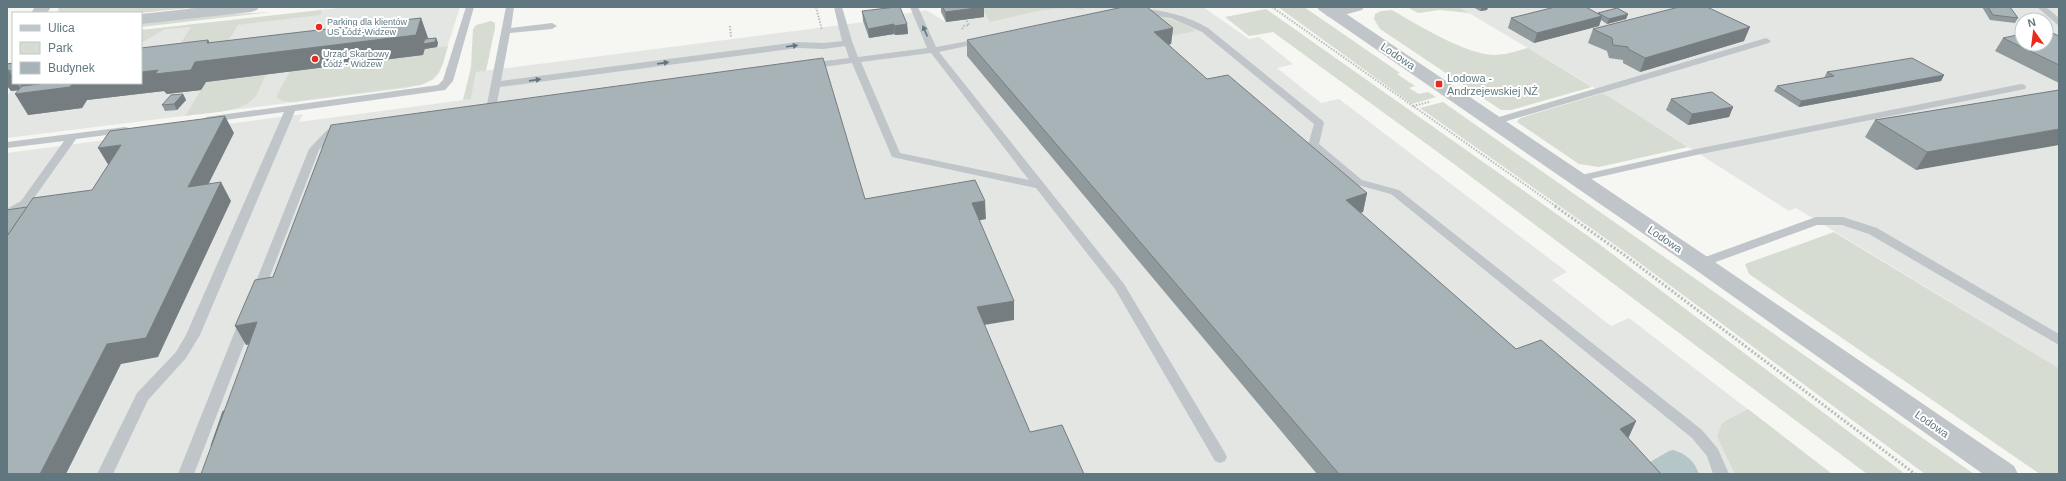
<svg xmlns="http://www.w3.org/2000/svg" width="2066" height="481" viewBox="0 0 2066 481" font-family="Helvetica,sans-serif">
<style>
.built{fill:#e4e6e4;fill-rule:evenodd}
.green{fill:#d7dcd2}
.water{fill:#b4c6c7}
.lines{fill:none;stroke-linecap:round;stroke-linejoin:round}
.path-far1{stroke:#b7bcbe;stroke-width:2;stroke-dasharray:1.5 1.5;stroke-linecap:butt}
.path{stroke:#b7bcbe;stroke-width:3;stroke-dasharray:2 2;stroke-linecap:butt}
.service{fill:#bfc5c8;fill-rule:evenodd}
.minor{fill:#bfc5c8;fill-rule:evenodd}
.tertiary{fill:#bfc5c8;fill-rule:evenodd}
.wall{fill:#909a9d}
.shaded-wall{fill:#767d80}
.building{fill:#a8b3b7;stroke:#767d80}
.oneway{fill:#607780}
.poi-dot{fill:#ed291d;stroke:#fff;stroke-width:1.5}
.labels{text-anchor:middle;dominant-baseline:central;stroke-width:4;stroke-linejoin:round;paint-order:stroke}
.far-poi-label{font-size:9px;fill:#607780;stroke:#fff;text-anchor:start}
.street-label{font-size:11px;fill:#607780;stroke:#fff}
.poi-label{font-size:11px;fill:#607780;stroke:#fff;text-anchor:start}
</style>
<rect width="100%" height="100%" fill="#f6f6f3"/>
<g class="built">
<polygon points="347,7 460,7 439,73 433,80 407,88 7,138 7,96 16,84 141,83 141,30"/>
<polygon points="984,7 1203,7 1249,39 1259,37 1293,64 1277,68 1321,103 1339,99 1567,272 1552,280 1611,326 1629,318 1832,474 7,474 7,153 303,114 299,122 471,99 476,72 864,22 863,21 904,16 904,14 926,10 946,22"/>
<path d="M1459,7h600v361l-263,-160 -7,3 -176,-112zM2022,20h24v24h-24z"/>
</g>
<g class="green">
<polygon points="58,7 216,7 187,10 189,8 140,13 59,13"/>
<path d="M981,7h100l4,3c-31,-6 -65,6 -95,12z"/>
<polygon points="1278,7 1304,7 1400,73 1397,74 1415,86 1409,88 1419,94 1428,92 1436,97 1412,104"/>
<polygon points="1407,7 1459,7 1469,13 1440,10 1418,13"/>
<polygon points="1266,9 1595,241 1905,474 1867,474 1454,164 1273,32 1249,36 1225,17"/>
<polygon points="322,10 320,15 238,25 227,43 177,49 191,27 165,29 141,43 141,30"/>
<path d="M1392,10c26,15 73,44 102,45 12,0 23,-4 34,-7l64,39 -81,23h-10l-121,-81 -6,-10 1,-5 6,-3z"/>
<polygon points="271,12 141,27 141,23 218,15"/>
<path d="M1147,14c18,3 34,7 49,17l-25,5 -23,-19 -181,39v-1l9,-2z"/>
<polygon points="491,21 495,23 495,28 486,71 476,72 471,99 463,100 471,67 473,29 476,25"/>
<path d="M448,46c-6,20 -6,31 -27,39l-129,17 -9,-1 -7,-4 14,-26 133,-16 2,-6z"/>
<path d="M266,74c-4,8 -7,19 -13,25 -12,14 -51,14 -68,17l21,-34z"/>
<polygon points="1603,93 1613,99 1688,147 1599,167 1579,164 1517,122 1520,118"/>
<polygon points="1443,102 1974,474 1925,474 1625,252 1420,108"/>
<polygon points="1834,232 2059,368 2059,474 2040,474 1749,274 1745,264"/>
<polygon points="1748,409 1832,474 1735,474 1717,437 1722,423"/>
</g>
<path class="water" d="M1673,450c14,4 21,11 26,24h-44l-10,-9 24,-14z"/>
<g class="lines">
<g class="path-far1">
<polyline points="816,7 822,30"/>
<polyline points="1272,7 1557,207"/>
<polyline points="730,26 731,38"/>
<polyline points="962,29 964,26 969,25 966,19"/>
<polyline points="1413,106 1429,102"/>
</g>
<polyline class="path" points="1555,206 1623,254 1915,474"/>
<g class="service">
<polygon points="466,7 474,7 453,81 445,90 295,111 200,335 186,358 148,400 113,474 97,474 137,393 176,352 186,335 284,112 210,122 206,121 205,119 206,117 438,85 443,80"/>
<path d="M506,7h8l-3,21 41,-5 5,3 -5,3 -42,4 -9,48 297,-39 26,1 18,-2 -8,-34h8l10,34 6,16 69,-9 -17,-41h8l18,40 49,-9v4l-46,10 185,232 101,169 2,4 -2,4 -5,2 -5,-2 -100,-172 -79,-101 -144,-31 -40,-94 -44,6 -5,-3 5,-3 41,-5 -4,-12 -21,3 -26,-1 -298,39 -4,21 -22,2 -1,-2 1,-2 13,-2zM931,53l98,127 -129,-27 -39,-91z"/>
<polygon points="2037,7 2046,7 2059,18 2059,26"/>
<path d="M1137,8c26,2 49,7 71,20l115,93 1,2 -5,21 43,36 37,10 303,240 16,19 11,25h-16l-6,-18 -15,-18 -301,-244 -37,-10 -45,-37 -1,-2 6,-21 -112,-92 -31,-14 -37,-5 -1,-2z"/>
<polygon points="1766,38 1771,41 1769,43 1497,124 1489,124 1488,122 1489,120"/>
<polygon points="2021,84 2025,85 2026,87 2025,89 1696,155 1577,182 1571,179 1577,176 1696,149"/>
<polygon points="342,125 347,128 335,134 319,150 263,294 262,297 252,297 251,294 309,149 327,130"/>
<polygon points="125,127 129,128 130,130 129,132 76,139 29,205 7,217 7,209 21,201 64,141 7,148 7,142"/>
<polygon points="1816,217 1843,217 1877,228 2059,334 2059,345 1869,234 1842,225 1817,225 1705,266 1701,267 1695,263 1697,260"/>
<polygon points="246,317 251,318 253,321 194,474 178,474 239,321 241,318"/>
</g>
<g class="minor">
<polygon points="35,7 51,7 47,13 31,13"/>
<polygon points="206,7 259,7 257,10 251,12 141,24 141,14"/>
<polygon points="1337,7 1364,7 1362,10 1333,18 1327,16 1325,13 1327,10"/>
</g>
<polygon class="tertiary" points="1317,7 1336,7 1709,258 2014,466 2018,474 1983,474 1693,268 1319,10"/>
</g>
<g class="wall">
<polygon points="941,7 983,7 984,17 946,22 941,12"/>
<polygon points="1473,7 1488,7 1487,10 1480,11"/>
<polygon points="1982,7 2010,7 2018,18 2015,23 1990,20"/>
<polygon points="862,11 907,24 908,34 895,35 894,34 869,38 863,21"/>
<polygon points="1598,13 1628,14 1626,19 1607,24 1601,20 1599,26 1534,43 1508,28 1511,18"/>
<polygon points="421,18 428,38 428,39 436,38 438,43 437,47 425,49 425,48 423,55 206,82 201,90 167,94 164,91 87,100 82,108 28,115 18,90 11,91 7,64 13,63 13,83 141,83 208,40 210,43"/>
<polygon points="1173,28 1171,44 1168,45 1207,79 1367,193 1363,212 1360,213 1516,349 1636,421 1628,438 1661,474 1317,474 967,56 967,40"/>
<polygon points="1593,29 1744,41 1640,72 1623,63 1623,60 1609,58 1607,51 1588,43"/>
<polygon points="2059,36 2059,83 1995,51 2003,38"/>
<polygon points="1827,72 1944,75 1941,81 1799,107 1774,91 1777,86 1824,78"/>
<polygon points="2059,90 1916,170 1865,137 1875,120"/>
<polygon points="183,94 186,100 177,110 165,111 162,105"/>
<polygon points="1671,99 1733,107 1729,117 1688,125 1666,110"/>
</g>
<g class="shaded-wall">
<polygon points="984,7 984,17 946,22 945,12"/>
<polygon points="1087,7 1095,7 1087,8"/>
<polygon points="1482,7 1488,7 1487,10 1480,11"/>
<polygon points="1628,14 1626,19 1607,24 1609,19"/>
<polygon points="1602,16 1599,26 1534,43 1537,33"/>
<polygon points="421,18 428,38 426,43 436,38 438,43 437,47 425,49 425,48 423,55 206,82 201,90 167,94 164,91 87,100 82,108 28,115 15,94 73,83 141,83 141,72 158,70 207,43 208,40 218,59"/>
<polygon points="894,24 894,34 869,38 868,29"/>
<polygon points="907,24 908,34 895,35 894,26"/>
<polygon points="1750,27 1744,41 1640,72 1645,58"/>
<polygon points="1173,28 1171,44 1153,49 1154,32"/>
<polygon points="7,70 8,70 13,77 13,83 17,83 21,90 11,91 7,86"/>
<polygon points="1944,75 1941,81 1799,107 1801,101"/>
<polygon points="20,83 63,83 26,93"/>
<polygon points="183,94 186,100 177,110 174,104"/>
<polygon points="1733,107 1729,117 1688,125 1692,114"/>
<polygon points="225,116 234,133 198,205 188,187"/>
<polygon points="2059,129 2059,145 1916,170 1927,152"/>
<polygon points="121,145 109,166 98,148"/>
<polygon points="221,182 231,201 158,357 121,364 66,474 40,474 107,344"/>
<polygon points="1367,193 1363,212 1342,218 1346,200"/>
<polygon points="985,201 986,219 972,222 972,203"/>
<polygon points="1014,301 1014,320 978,326 977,307"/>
<polygon points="257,322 268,341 246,345 235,326"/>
<polygon points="1636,421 1627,441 1620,429"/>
</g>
<g class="building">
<polygon points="896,7 900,7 907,24 894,26 894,24 868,29 862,11"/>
<polygon points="943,7 984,7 945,12"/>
<polygon points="1123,7 1147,7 1173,28 1154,32 1207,79 1228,75 1367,193 1346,200 1516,349 1541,340 1636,421 1620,429 1661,474 1339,474 967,40"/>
<polygon points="1555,7 1586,7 1602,16 1537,33 1511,18"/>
<polygon points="1679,7 1707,7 1750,27 1645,58 1628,49 1628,47 1613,45 1612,38 1593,29"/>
<polygon points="1988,7 2010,7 2018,18 1993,15"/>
<polygon points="1617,8 1628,14 1609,19 1598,13"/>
<polygon points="421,18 416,35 195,62 191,70 155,74 158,70 141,72 141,48 208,40 207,43"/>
<polygon points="2046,30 2059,36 2059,65 2003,38 2022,34 2022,44 2046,44"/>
<polygon points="436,38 435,42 423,44 425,39"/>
<polygon points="823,58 865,199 975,180 985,201 972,203 1014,301 977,307 1030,432 1062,425 1084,474 201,474 257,322 235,326 255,280 273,277 331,125"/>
<polygon points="1912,58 1944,75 1801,101 1777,86 1834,76 1827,72"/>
<polygon points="13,63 13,72 8,70 7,70 7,64"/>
<polygon points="41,83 73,83 70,87 15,94 22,86 41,84"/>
<polygon points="2059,90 2059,129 1927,152 1875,120"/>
<polygon points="1712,92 1733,107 1692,114 1671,99"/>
<polygon points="183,94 174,104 162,105 171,95"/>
<polygon points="225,116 188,187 221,182 146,338 107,344 40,474 7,474 7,236 33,198 92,190 121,145 98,148 110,131"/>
<polygon points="27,207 7,236 7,210"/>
<polygon points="223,411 224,411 211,446"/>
</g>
<defs><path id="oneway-solid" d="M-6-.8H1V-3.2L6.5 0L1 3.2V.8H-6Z"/></defs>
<g class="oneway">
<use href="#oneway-solid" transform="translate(925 31) rotate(-113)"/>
<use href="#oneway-solid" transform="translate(792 46) rotate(-7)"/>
<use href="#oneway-solid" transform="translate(663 63) rotate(-8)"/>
<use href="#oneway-solid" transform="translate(535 80) rotate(-8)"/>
</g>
<g class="poi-dot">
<circle cx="319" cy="27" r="4"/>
<circle cx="315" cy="59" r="4"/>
<rect x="1435" y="80" width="8" height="8" rx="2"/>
</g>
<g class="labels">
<g class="far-poi-label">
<text x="327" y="22">Parking dla klientów<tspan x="327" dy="10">US Łódź-Widzew</tspan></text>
<text x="323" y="54">Urząd Skarbowy<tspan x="323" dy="10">Łódź - Widzew</tspan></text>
</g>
<g class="street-label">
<text transform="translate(1398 56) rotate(34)">Lodowa</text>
<text transform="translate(1665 239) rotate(34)">Lodowa</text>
<text transform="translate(1932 424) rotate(35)">Lodowa</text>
</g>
<g class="poi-label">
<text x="1447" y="78">Lodowa -<tspan x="1447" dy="13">Andrzejewskiej NŻ</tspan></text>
</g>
</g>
<rect width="2066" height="481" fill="none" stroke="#607780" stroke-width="16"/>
<rect x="12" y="12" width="130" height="72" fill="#ffffff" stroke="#bfc9cc"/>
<rect x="20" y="25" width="20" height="6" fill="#bfc5c8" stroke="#bfc9cc"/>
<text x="48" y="32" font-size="12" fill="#607780">Ulica</text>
<rect x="20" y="42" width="20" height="12" fill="#d7dcd2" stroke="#bfc9cc"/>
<text x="48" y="52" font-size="12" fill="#607780">Park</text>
<rect x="20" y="62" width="20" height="12" fill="#a8b3b7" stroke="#bfc9cc"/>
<text x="48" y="72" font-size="12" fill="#607780">Budynek</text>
<g transform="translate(2034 32) rotate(346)"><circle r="19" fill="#ffffff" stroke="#bfc9cc"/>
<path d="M0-3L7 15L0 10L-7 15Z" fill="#ed291d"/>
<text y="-6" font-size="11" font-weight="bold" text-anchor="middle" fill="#607780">N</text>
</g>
</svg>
